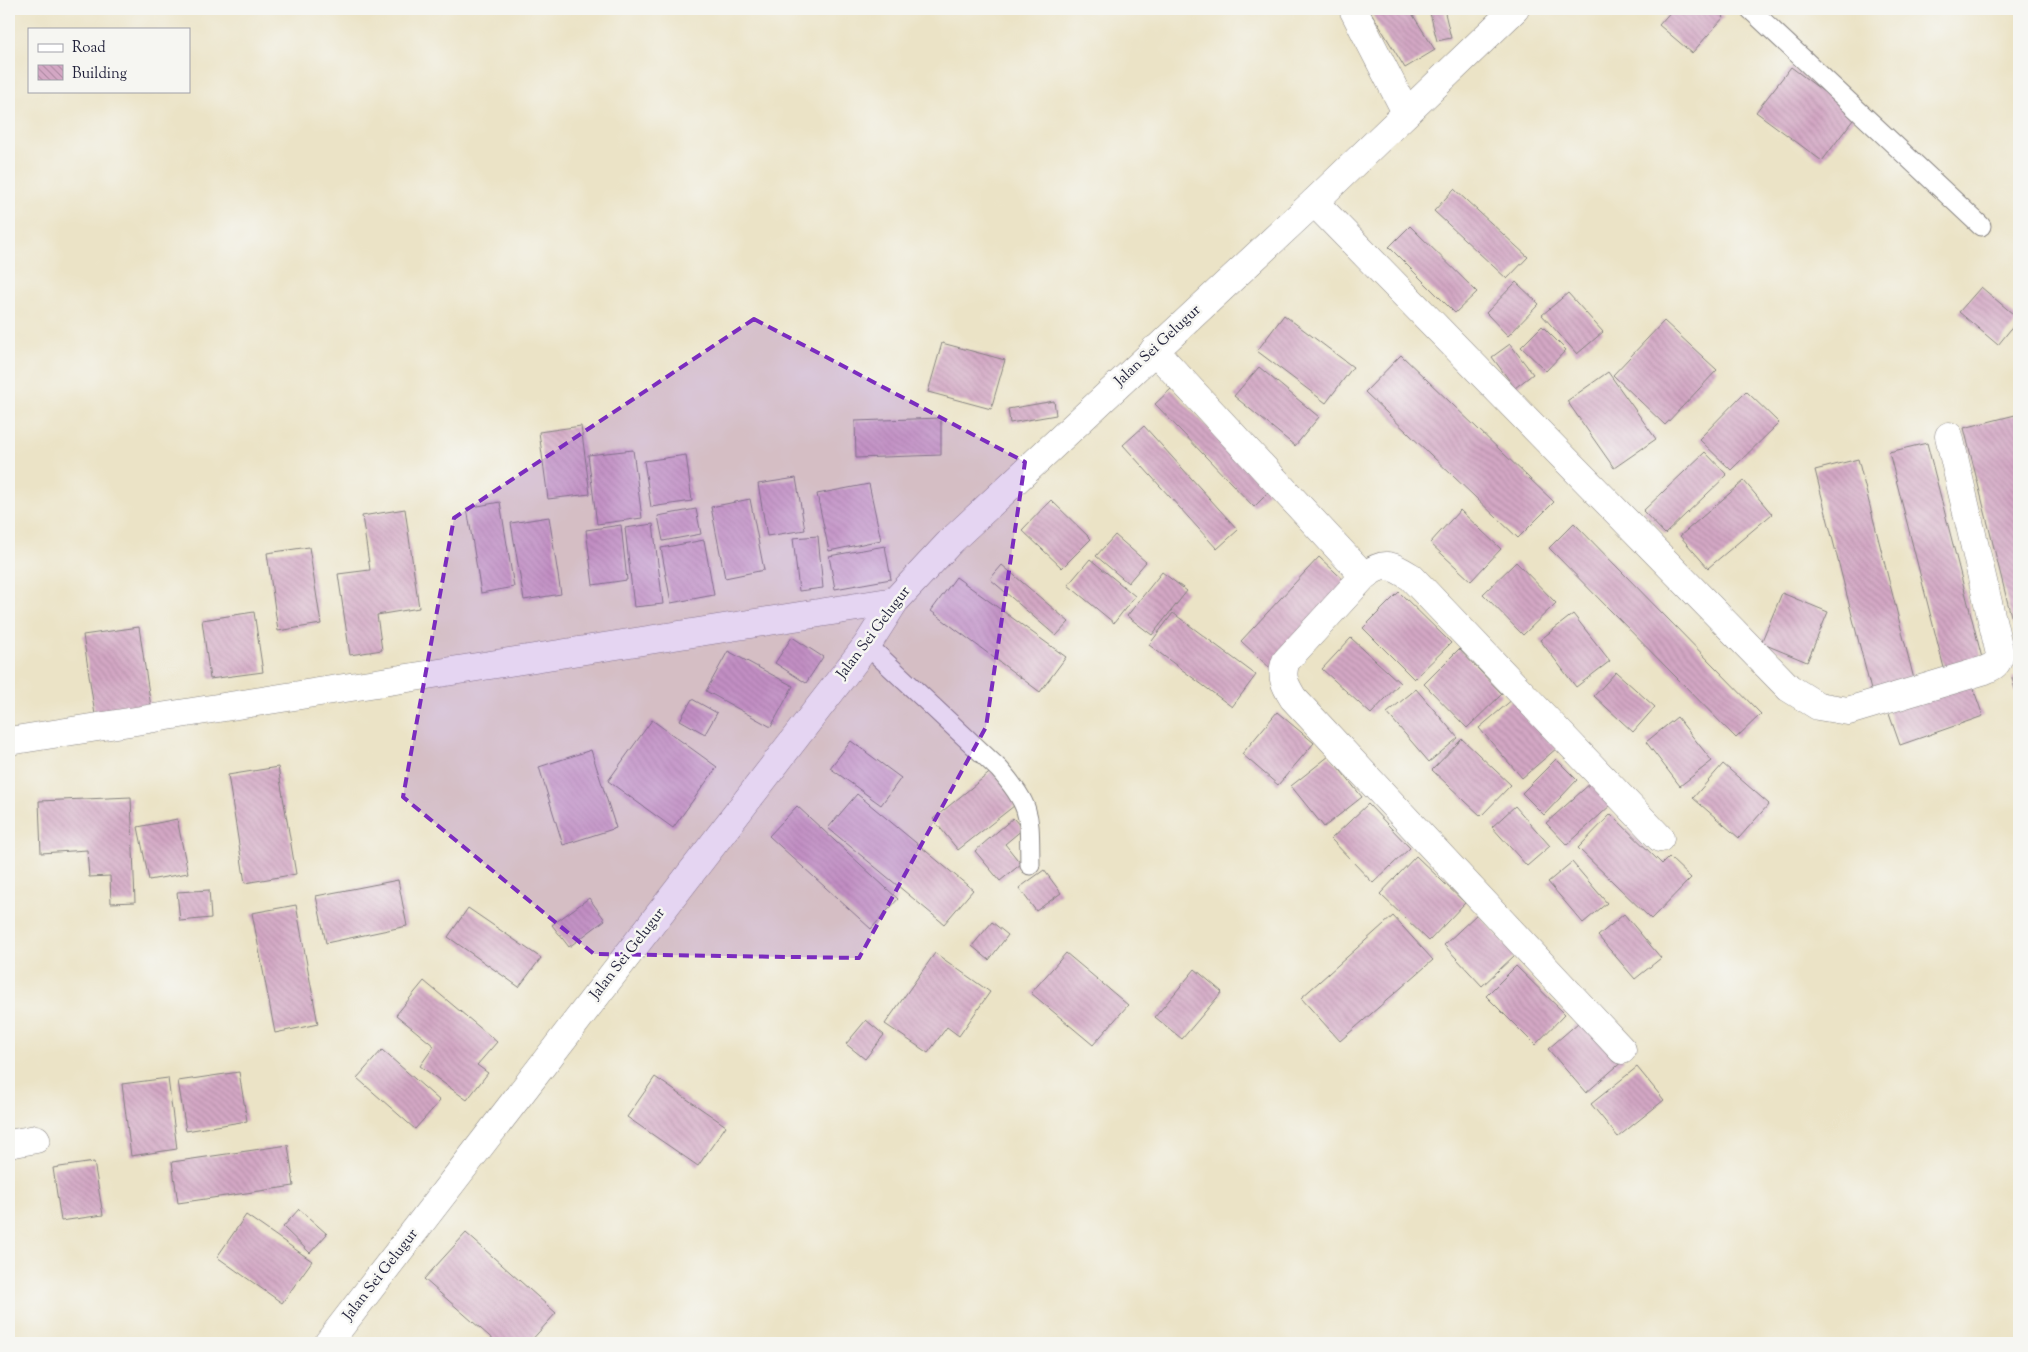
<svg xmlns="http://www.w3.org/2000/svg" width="2028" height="1352" viewBox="0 0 2028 1352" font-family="'Sorts Mill Goudy',serif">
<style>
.building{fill:url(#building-back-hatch)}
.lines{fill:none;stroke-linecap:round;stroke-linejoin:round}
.service-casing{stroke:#868280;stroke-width:21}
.minor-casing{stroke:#868280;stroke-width:29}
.secondary-casing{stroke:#868280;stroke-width:29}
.service{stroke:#fff;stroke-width:19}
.minor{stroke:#fff;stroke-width:28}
.secondary{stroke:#fff;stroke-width:28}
.marked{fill:#7b2cbf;fill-opacity:0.2;stroke:#7b2cbf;stroke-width:4;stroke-dasharray:10 6;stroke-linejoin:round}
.labels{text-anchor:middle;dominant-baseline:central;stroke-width:5;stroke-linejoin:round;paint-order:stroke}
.street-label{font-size:15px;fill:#22223b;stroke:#f6f6f2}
</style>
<defs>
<pattern id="building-back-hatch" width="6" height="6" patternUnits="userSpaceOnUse" patternTransform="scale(1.25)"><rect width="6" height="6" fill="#d3a7c4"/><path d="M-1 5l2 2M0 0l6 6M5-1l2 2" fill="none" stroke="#b58fa9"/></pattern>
</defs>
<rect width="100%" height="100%" fill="#f6f6f2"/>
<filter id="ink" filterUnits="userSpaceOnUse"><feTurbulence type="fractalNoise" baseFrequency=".02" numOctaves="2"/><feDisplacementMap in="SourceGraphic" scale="10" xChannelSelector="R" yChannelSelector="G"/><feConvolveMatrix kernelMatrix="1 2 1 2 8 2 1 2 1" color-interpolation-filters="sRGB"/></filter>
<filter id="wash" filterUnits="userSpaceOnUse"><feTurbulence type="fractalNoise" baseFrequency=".0096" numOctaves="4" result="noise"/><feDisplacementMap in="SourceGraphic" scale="20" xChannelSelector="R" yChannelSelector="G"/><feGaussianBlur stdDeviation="1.12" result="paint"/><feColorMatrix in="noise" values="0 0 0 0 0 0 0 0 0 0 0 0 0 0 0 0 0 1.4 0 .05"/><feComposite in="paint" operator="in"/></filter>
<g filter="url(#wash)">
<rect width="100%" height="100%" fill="#ebe3c6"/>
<g id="blocks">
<g class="building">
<polygon points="1369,9 1409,9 1435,50 1405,68"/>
<polygon points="1429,9 1444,9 1451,38 1437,41"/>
<polygon points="1673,9 1715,9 1724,17 1692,53 1659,25"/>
<polygon points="1791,67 1856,116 1822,161 1756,112"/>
<polygon points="1454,189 1528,257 1507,279 1434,211"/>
<polygon points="1410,226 1477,292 1455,313 1389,247"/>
<polygon points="1516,282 1539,304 1508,336 1486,313"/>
<polygon points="1981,287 2019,319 1998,345 1959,312"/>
<polygon points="1568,293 1603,332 1577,354 1542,315"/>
<polygon points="1284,315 1353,367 1326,403 1257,351"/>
<polygon points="1664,321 1717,370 1665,425 1613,375"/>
<polygon points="1542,326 1566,350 1546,371 1521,347"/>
<polygon points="942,343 1005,360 991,409 928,392"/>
<polygon points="1510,344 1533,374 1515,388 1492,357"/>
<polygon points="1401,355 1554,502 1518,538 1365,392"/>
<polygon points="1259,367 1319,417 1295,446 1234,396"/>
<polygon points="1608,372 1656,439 1614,468 1567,401"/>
<polygon points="1171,389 1269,492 1254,507 1155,404"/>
<polygon points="1746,391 1779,423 1731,470 1699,439"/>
<polygon points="1054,401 1056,415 1010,423 1008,409"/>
<polygon points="2019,414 2019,648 1964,428"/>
<polygon points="941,418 941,455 856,458 855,421"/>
<polygon points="581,426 590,494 548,499 539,432"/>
<polygon points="1144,426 1238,530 1217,549 1123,445"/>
<polygon points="1927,443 1983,662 1945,672 1889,452"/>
<polygon points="633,450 642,518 597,524 588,455"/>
<polygon points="1705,452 1727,475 1665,534 1643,511"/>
<polygon points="686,455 692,501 651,507 644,461"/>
<polygon points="1858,459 1915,683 1872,694 1815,470"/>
<polygon points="796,478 805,530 767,536 758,484"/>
<polygon points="1744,481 1772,514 1708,568 1680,536"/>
<polygon points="869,484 881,540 829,551 817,494"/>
<polygon points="750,499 764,570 725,578 711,507"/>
<polygon points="1051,500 1091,539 1062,568 1022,530"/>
<polygon points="500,502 514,587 481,593 467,508"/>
<polygon points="405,509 419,608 377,615 382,650 350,655 338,574 370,570 362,516"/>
<polygon points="696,509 701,534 663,541 658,516"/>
<polygon points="1460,510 1501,549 1471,581 1430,543"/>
<polygon points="549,517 561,594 524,600 511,523"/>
<polygon points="1574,523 1761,714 1736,738 1549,548"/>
<polygon points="653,524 663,604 634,607 625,528"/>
<polygon points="621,525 627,580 593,585 586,530"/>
<polygon points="1115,535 1146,562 1128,583 1096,556"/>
<polygon points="818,536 823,588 799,591 793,538"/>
<polygon points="704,540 714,595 671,603 661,548"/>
<polygon points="885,546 891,579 835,589 829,556"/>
<polygon points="309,547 321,624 278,631 267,553"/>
<polygon points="1319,557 1350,586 1272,670 1241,641"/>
<polygon points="1090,559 1135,596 1114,623 1068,585"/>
<polygon points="1516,562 1556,603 1523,635 1483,594"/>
<polygon points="1002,565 1069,622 1056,636 990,579"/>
<polygon points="1162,572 1187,591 1152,635 1127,616"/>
<polygon points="956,577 1066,657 1040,692 931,611"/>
<polygon points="1399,592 1451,643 1414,679 1363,628"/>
<polygon points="1782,593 1828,612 1807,662 1761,643"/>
<polygon points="254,612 263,672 210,679 202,620"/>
<polygon points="1173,613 1256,675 1232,707 1149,645"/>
<polygon points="1573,614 1610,661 1576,687 1540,640"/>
<polygon points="139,627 151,707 95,715 83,635"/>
<polygon points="792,637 823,657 806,683 775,663"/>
<polygon points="1351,638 1400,683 1371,714 1322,669"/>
<polygon points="1459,649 1502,694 1467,728 1424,684"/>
<polygon points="728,651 793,686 771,727 706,691"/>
<polygon points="1616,672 1655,707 1633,732 1594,696"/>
<polygon points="2019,676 2019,703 2012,678"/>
<polygon points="1971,682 1983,716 1900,745 1888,711"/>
<polygon points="1416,689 1458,738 1429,762 1387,713"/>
<polygon points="1514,698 1557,748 1522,778 1479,728"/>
<polygon points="692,699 717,713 705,734 680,720"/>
<polygon points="1277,712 1314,743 1278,785 1242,754"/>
<polygon points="1677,717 1712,761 1680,786 1646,742"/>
<polygon points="652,720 717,767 673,828 608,781"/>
<polygon points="1462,739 1511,785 1481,816 1432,770"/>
<polygon points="851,741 901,778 881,805 830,768"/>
<polygon points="591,750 616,828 563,845 539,767"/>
<polygon points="1329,756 1362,797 1324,827 1291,786"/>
<polygon points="1556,759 1577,780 1544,815 1522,793"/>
<polygon points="1723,764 1769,804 1739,838 1693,798"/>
<polygon points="278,767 296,874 245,883 228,775"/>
<polygon points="993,770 1019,802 958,850 933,819"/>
<polygon points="1592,782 1612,804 1567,845 1546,823"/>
<polygon points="857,794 973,890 944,924 828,828"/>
<polygon points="131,797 135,902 111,903 110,876 89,877 87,850 41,853 39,801"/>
<polygon points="1368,804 1410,848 1373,883 1331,839"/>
<polygon points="797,806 898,899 871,929 769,836"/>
<polygon points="1515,806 1550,846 1527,866 1492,827"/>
<polygon points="1611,814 1662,864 1669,857 1691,878 1651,919 1578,848"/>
<polygon points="1013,818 1023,829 1005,844 1021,864 1000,881 975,851"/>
<polygon points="177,819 188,873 149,880 138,827"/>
<polygon points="1416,856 1465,903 1429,941 1380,894"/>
<polygon points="1572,862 1607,903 1583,923 1548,882"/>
<polygon points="1044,870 1061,893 1036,911 1019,888"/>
<polygon points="398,880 407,926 326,943 316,896"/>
<polygon points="209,890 211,918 180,921 177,892"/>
<polygon points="589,898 605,920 569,947 552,925"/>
<polygon points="296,905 318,1024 275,1033 252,913"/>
<polygon points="468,908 541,958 519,987 448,937"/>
<polygon points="1477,914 1515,955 1482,986 1444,945"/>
<polygon points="1624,914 1661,958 1635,979 1598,936"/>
<polygon points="1393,916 1433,960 1340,1041 1301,998"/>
<polygon points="992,922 1008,935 989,960 972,946"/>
<polygon points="935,953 990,992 959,1036 947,1027 928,1053 885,1024"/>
<polygon points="1066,953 1128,1005 1093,1045 1031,993"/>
<polygon points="1516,966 1565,1014 1535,1045 1486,996"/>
<polygon points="1195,969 1222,992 1182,1039 1155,1017"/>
<polygon points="424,981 497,1042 477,1065 488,1073 467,1100 420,1066 434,1046 396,1015"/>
<polygon points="1586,1016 1624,1060 1586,1093 1548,1049"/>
<polygon points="866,1020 884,1035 865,1059 846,1044"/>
<polygon points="382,1050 440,1101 415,1129 357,1078"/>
<polygon points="1637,1067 1664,1100 1618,1137 1591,1104"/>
<polygon points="239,1072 247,1121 186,1131 178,1081"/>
<polygon points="655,1077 726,1126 698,1166 627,1117"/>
<polygon points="168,1078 177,1149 131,1156 122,1084"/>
<polygon points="288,1145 294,1186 178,1203 172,1162"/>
<polygon points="94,1162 103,1215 61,1221 53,1168"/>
<polygon points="299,1209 327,1234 310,1253 283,1227"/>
<polygon points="246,1215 312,1261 282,1303 217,1257"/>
<polygon points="466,1233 556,1313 529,1343 497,1343 424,1279"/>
</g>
</g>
</g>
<g filter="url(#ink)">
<use href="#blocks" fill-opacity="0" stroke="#868280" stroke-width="1"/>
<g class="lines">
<g class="service-casing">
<g id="service">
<polyline points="1750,9 1981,226"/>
<path d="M867,645l132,124c34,39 30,47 31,96"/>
</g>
</g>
<g class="minor-casing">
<g id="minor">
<polyline points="1353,9 1406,112"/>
<path d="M1314,202l475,486 29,18 30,5 137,-41c9,-4 13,-6 15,-16l-51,-218"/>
<polyline points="1154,350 1364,576"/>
<polyline points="9,741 895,601"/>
<path d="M1622,1050l-329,-352c-8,-13 -13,-22 -7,-37l78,-85c20,-15 26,-12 47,1l249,261"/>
<polyline points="9,1144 36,1139"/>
</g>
</g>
<g class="secondary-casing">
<polyline id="secondary" points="328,1343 867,645 895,601 950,542 1314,202 1515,9"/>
</g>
<use href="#service" class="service"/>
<use href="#minor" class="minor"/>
<use href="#secondary" class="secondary"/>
</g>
</g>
<path class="marked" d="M754,319l271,143 -39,265 -127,231 -265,-4 -191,-157 51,-279z"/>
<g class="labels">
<g class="street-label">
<text transform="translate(1158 346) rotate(-43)">Jalan Sei Gelugur</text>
<text transform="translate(874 633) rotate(-53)">Jalan Sei Gelugur</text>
<text transform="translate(628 954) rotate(-52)">Jalan Sei Gelugur</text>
<text transform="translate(381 1275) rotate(-52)">Jalan Sei Gelugur</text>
</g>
</g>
<rect width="2028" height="1352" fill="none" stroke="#f6f6f2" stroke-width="30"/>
<rect x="28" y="28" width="162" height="65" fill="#f6f6f2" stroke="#a1a1a9"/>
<rect x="38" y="44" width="25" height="8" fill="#ffffff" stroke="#a1a1a9"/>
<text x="72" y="52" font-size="15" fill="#22223b">Road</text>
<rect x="38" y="65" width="25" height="15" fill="url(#building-back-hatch)" stroke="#a1a1a9"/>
<text x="72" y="78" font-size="15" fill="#22223b">Building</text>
</svg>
